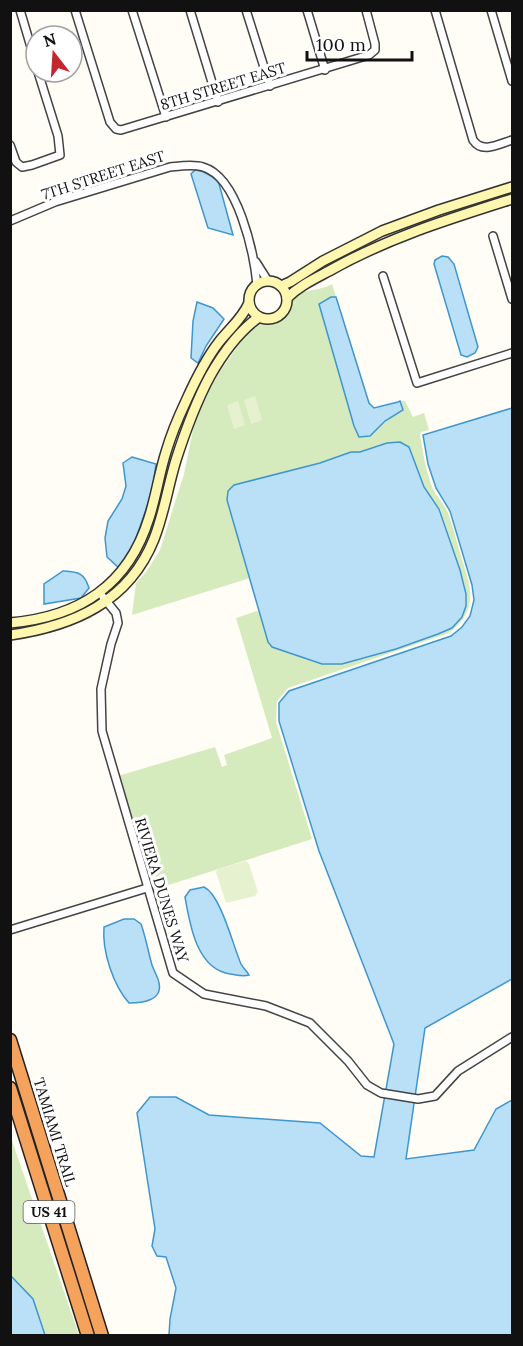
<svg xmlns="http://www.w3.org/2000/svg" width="523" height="1346" viewBox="0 0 523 1346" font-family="Lora,serif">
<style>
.green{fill:#d5ebbd}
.pitch{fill:#e6f2cf}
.water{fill:#b9e0f7;stroke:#3f96cf;stroke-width:1.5}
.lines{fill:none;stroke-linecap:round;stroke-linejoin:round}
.street-casing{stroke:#444;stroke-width:10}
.secondary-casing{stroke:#333;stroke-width:12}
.highway-casing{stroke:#222;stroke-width:15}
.street{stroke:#fff;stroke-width:7}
.secondary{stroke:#fff6b0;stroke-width:9}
.highway{stroke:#f5a25d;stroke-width:12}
.labels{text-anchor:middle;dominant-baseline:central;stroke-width:6;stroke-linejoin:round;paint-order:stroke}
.shield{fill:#fff;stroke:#585858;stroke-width:1.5}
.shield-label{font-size:14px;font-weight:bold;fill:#111}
.street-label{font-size:15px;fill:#111;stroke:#fff}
</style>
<rect width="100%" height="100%" fill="#fffdf5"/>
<g class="green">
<path d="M332,284l4,13 -3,1 12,90 9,38 16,10c10,-12 24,-18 32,-31l-2,-4h5l8,16 11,-4 5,17 -8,2 -1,3c3,18 6,37 13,54 4,8 11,15 15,24 5,13 8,27 12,40 10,33 21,55 -11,80l-161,55 -11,13 -1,21 36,117 -159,51 -35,-114 97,-29 7,20 5,-2 -3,-10 48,-17 -36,-120 24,-8 8,32 4,5 13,5 57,12 54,-15 42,-15 27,-48 -25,-77 -16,-22 -15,-40 -22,-4 -27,9h-9l-31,11 -86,22 -7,15 23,78 -118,37 4,-32 10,-11 14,-22 24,-76 11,-54 16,-36 39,-55 10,-8c12,4 24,0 29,-12 2,-5 0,-9 6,-13 10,-7 26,-5 37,-12z"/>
<polygon points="10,1135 79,1335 45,1335 33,1299 11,1276"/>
</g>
<g class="pitch">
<polygon points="255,396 262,420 251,424 244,400"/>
<polygon points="238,401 245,425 234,429 227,405"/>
<polygon points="246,861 249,864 258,892 255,896 226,903 216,872 218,869"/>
</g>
<g class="water">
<polygon points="195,170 202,171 218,180 233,235 208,228 191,174"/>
<polygon points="442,256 448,257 454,264 478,347 475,353 467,357 461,355 434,264 435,260"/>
<polygon points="331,297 336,297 369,403 374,408 398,402 400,401 403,410 385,421 370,436 359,437 354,426 319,304"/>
<polygon points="197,302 213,308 224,319 206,346 198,363 191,358 193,321"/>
<polygon points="512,408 512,979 425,1028 406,1159 474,1150 496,1109 512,1100 512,1335 169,1335 170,1319 176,1288 166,1257 157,1256 152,1246 155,1229 137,1113 150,1097 176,1097 209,1115 320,1123 361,1156 374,1157 394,1044 319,851 279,721 279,703 289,691 451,636 462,627 470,616 474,600 472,585 450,511 436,488 428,464 423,435"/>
<polygon points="400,442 409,447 424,487 439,509 460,570 466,594 466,606 462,617 452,628 438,634 396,649 342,664 322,664 272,647 268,642 227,500 228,491 234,485 320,463 351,452 360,452 387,443"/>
<polygon points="132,457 156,464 152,492 133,547 119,568 107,557 105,538 108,521 122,499 126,486 123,463"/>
<path d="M63,571c15,1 21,1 26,17l-8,10 -37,6v-20z"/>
<path d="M204,887c17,8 29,59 37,77 2,4 6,7 8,11 -6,2 -12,0 -19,-1 -33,-5 -40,-48 -45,-77l5,-7z"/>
<path d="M124,919h10l7,5c5,14 7,27 11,41 2,6 6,12 7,18 4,18 -18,20 -30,20 -16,-18 -27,-52 -25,-76z"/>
<polygon points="11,1276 33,1299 45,1335 11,1335"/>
</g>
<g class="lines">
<g class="street-casing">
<g id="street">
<polyline points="20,10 36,64"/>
<polyline points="75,10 110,122 116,129 121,130 369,55 375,50 375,44 366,10"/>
<polyline points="132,10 166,117"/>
<polyline points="190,10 218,102"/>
<polyline points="246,10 270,86"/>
<polyline points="307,10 325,70"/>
<path d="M435,10l38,130c9,14 26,4 39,0"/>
<polyline points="491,10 512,81"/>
<polyline points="10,145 16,162 22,167 32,165 60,155 58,136 38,72"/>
<path d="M10,221l45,-19 115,-35c11,-1 23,-3 33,0 35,10 51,86 54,118"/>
<polyline points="493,236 512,299"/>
<polyline points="256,262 268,281"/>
<polyline points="383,276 417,383 512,353"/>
<polyline points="103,597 116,613 118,623 111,644 101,689 102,731 173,973 204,994 266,1006 310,1023 348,1061 367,1085 381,1093 418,1099 435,1096 458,1071 512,1037"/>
<polyline points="10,930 147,888"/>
</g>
</g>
<g class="secondary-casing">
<g id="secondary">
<circle cx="268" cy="300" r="19"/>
<polyline points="281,286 290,282 323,261 382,231 439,210 512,187"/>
<path d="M287,298c12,-12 27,-19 42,-27 58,-33 120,-52 183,-72"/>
<path d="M10,623c69,-6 118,-37 139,-105 7,-21 10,-44 17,-66 5,-17 12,-34 20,-51 9,-20 19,-41 33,-59 11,-14 23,-23 30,-39"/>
<path d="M10,635c63,-9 119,-33 144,-96 10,-25 14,-53 22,-79 9,-28 20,-58 34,-84 13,-23 28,-44 49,-59"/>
</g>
</g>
<g class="highway-casing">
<g id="highway">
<polyline points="10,1040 102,1336"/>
<polyline points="10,1088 88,1336"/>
</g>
</g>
<use href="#street" class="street"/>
<use href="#secondary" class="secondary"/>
<use href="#highway" class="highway"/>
</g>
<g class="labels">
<rect class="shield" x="23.5" y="1201" width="51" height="22" rx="4.5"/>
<g class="shield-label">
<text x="49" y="1212">US 41</text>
</g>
<g class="street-label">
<text transform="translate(223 86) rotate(-17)">8TH STREET EAST</text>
<text transform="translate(103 175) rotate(-18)">7TH STREET EAST</text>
<text transform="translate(162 890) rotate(73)">RIVIERA DUNES WAY</text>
<text transform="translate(55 1132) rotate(73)">TAMIAMI TRAIL</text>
</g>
</g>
<rect width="523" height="1346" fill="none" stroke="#111111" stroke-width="24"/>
<g transform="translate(54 54) rotate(343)"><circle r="28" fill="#ffffff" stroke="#a0a0a0" stroke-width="1.5"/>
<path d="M0-4.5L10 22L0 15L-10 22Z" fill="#c4262e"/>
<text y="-9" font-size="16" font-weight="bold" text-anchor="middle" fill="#111111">N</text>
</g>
<path d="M307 51v9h105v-9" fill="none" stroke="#111111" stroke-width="3"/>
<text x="316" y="51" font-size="18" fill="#111111" stroke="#ffffff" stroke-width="4.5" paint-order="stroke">100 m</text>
</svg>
